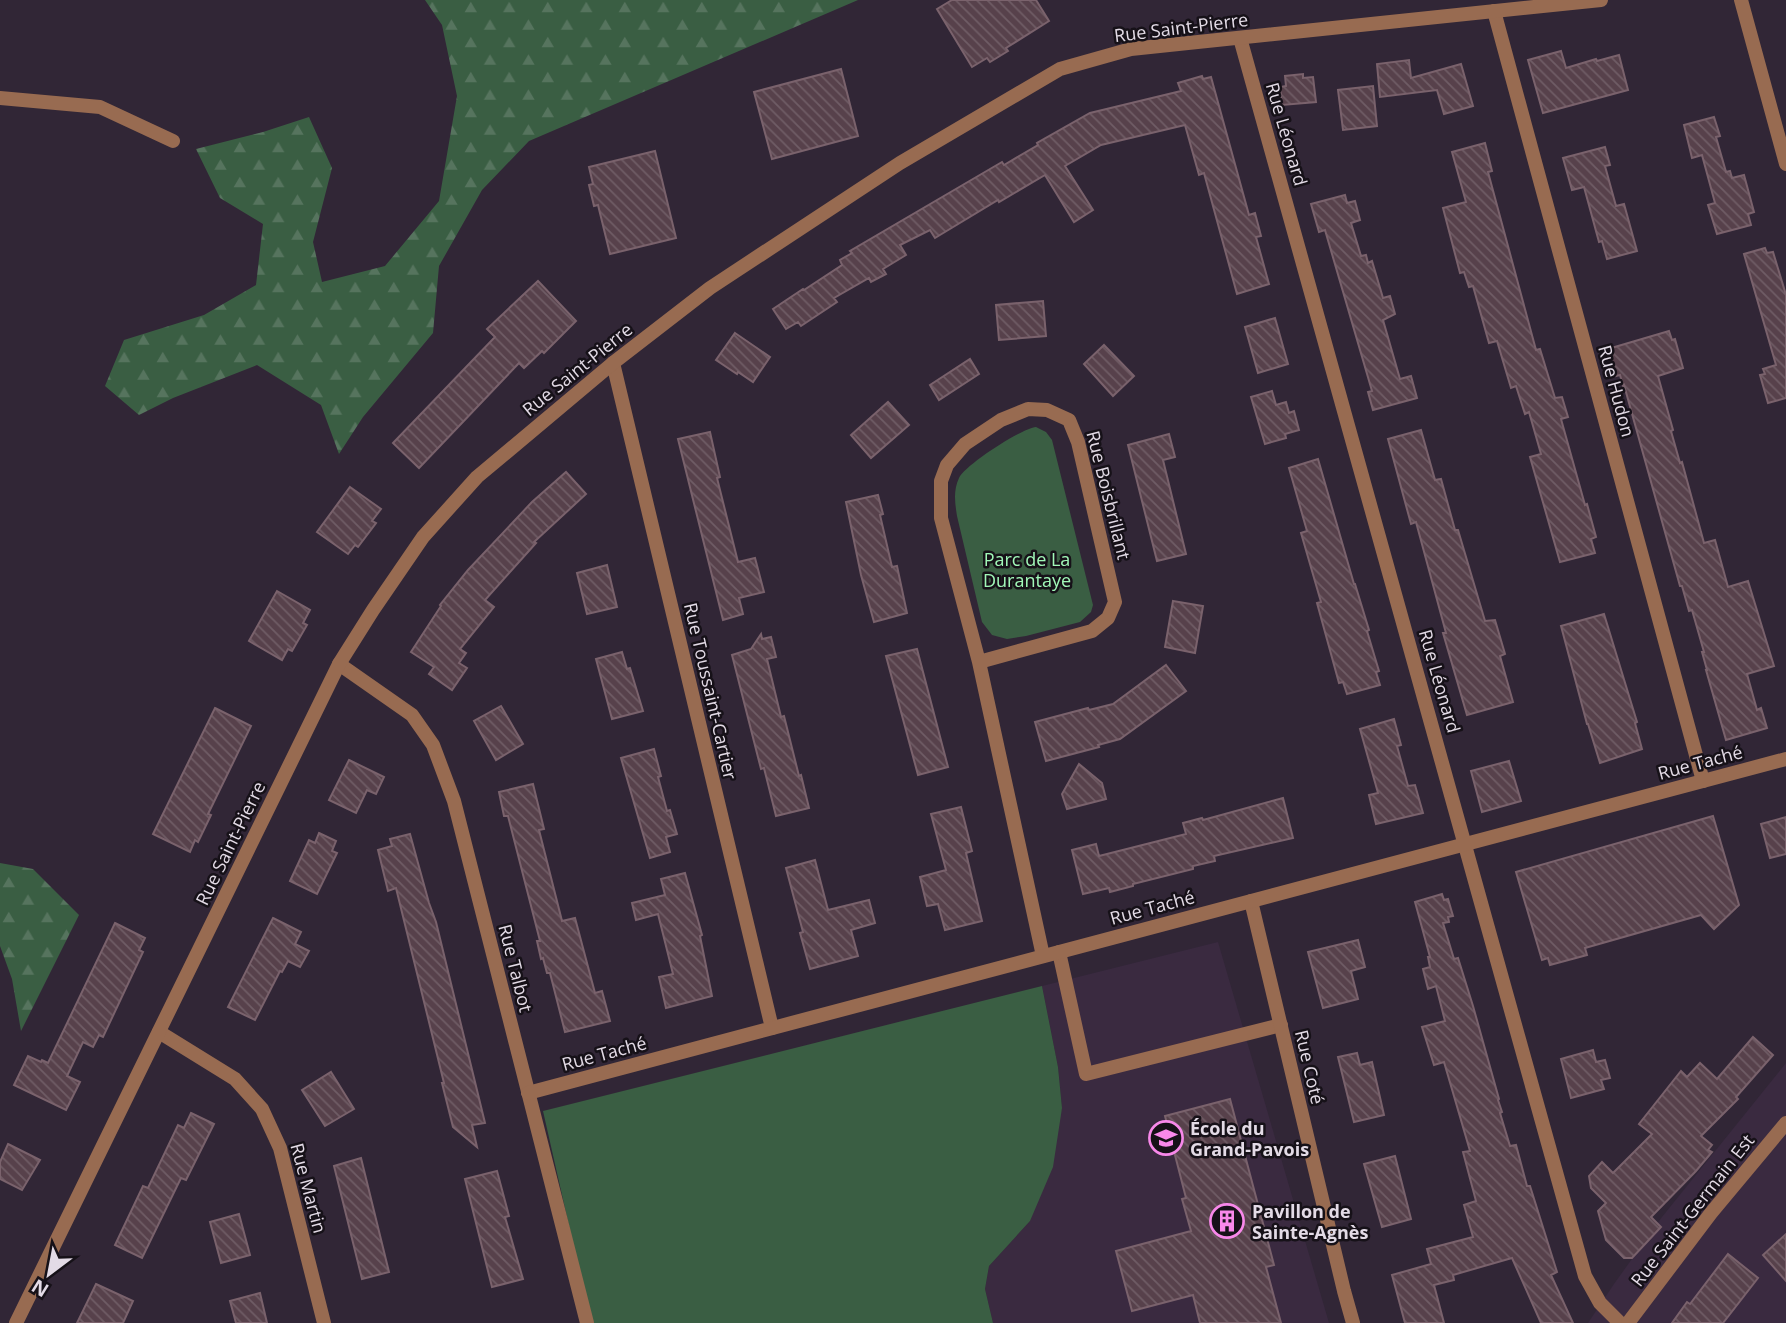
<svg xmlns="http://www.w3.org/2000/svg" width="1786" height="1323" viewBox="0 0 1786 1323" font-family="'Open Sans',sans-serif">
<style>
.built{fill:#3a2a40}
.forest{fill:url(#forest-firs)}
.green{fill:#3a5e43}
.building{fill:url(#building-back-hatch);stroke:#7a626c;stroke-width:2}
.lines{fill:none;stroke-linecap:round;stroke-linejoin:round}
.service{stroke:#986b51;stroke-width:14}
.minor{stroke:#986b51;stroke-width:14}
.tertiary{stroke:#986b51;stroke-width:14}
.labels{text-anchor:middle;dominant-baseline:central;stroke-width:5;stroke-linejoin:round;paint-order:stroke}
.street-label{font-size:18px;fill:#e3dbe6;stroke:#161118}
.park-label{font-size:18px;fill:#a1f8b8;stroke:#161118}
.poi-label{font-size:18px;font-weight:bold;fill:#e3dbe6;stroke:#161118;text-anchor:start}
</style>
<defs>
<pattern id="forest-firs" width="22" height="20" patternUnits="userSpaceOnUse" patternTransform="scale(1.75)"><rect width="22" height="20" fill="#3a5e43"/><path d="M5 1l3.5 6h-7zM16 11l3.5 6h-7z" fill="#56745e"/></pattern>
<pattern id="building-back-hatch" width="6" height="6" patternUnits="userSpaceOnUse" patternTransform="scale(1.75)"><rect width="6" height="6" fill="#57414b"/><path d="M-1 5l2 2M0 0l6 6M5-1l2 2" fill="none" stroke="#6f5c65"/></pattern>
</defs>
<rect width="100%" height="100%" fill="#312636"/>
<g class="built">
<polygon points="1218,942 1329,1323 993,1323 985,1289 989,1266 1030,1221 1062,1108 1058,1067 1042,986"/>
<polygon points="1786,1063 1786,1323 1588,1323 1614,1284 1662,1217"/>
</g>
<g class="forest">
<polygon points="425,0 858,0 529,141 482,190 439,266 433,333 363,417 339,454 321,405 257,365 173,398 139,415 105,386 124,340 204,315 256,285 263,224 220,198 196,149 263,132 309,117 332,168 313,242 322,282 385,266 439,201 457,96 442,25"/>
<polygon points="0,863 33,869 79,915 21,1031 12,979 0,946"/>
</g>
<g class="green">
<path d="M1036,427l10,5 6,8 41,165 -2,7 -11,10 -54,14 -19,3 -15,-4 -10,-13 -25,-106c-2,-13 -4,-25 2,-38 6,-13 63,-50 77,-51z"/>
<polygon points="1042,986 1058,1067 1062,1108 1053,1167 1030,1221 989,1266 985,1289 993,1323 591,1323 543,1111"/>
</g>
<g class="building">
<polygon points="952,0 1036,0 1049,21 1006,48 1008,51 990,62 987,58 972,67 937,9"/>
<polygon points="1561,51 1566,68 1596,59 1597,61 1619,55 1628,90 1543,113 1528,60"/>
<polygon points="1409,60 1411,78 1461,64 1473,106 1444,114 1437,90 1380,97 1377,64"/>
<polygon points="841,69 858,136 772,159 754,92"/>
<polygon points="1303,74 1303,78 1313,77 1316,102 1282,105 1280,87 1286,86 1285,76"/>
<polygon points="1202,76 1203,79 1211,77 1249,215 1255,213 1261,236 1256,237 1269,284 1237,294 1204,173 1199,175 1185,125 1101,145 1065,166 1093,210 1074,222 1045,175 999,202 998,200 935,238 930,230 900,245 906,255 883,269 886,274 871,282 869,278 834,298 837,302 801,326 798,322 786,329 773,309 803,289 804,290 842,265 840,260 852,253 850,251 1002,162 1004,165 1038,145 1037,143 1090,113 1181,91 1178,83"/>
<polygon points="1373,86 1377,126 1343,130 1338,90"/>
<polygon points="1714,117 1720,136 1716,137 1726,172 1730,171 1732,178 1744,175 1754,212 1748,214 1751,225 1717,234 1708,205 1715,203 1702,155 1692,158 1684,125"/>
<polygon points="1485,143 1492,171 1488,172 1536,350 1540,349 1555,398 1562,397 1568,417 1561,419 1585,505 1587,504 1596,537 1591,539 1595,553 1560,562 1530,457 1541,454 1529,412 1525,414 1516,386 1511,388 1497,341 1489,343 1473,286 1469,287 1464,272 1460,273 1443,208 1466,202 1452,152"/>
<polygon points="1605,147 1610,165 1605,166 1616,206 1624,204 1637,251 1607,259 1602,241 1599,242 1584,187 1572,190 1563,158"/>
<polygon points="655,151 676,238 610,254 598,205 594,206 589,185 593,184 589,167"/>
<polygon points="1345,195 1347,203 1355,201 1360,220 1351,223 1361,256 1366,255 1368,263 1372,261 1383,298 1390,296 1395,314 1383,320 1400,379 1411,376 1417,398 1373,410 1368,392 1372,391 1325,230 1319,232 1311,204"/>
<polygon points="1765,248 1767,253 1773,252 1786,295 1786,398 1768,403 1760,375 1765,374 1763,369 1776,365 1744,254"/>
<polygon points="538,281 576,321 544,353 542,351 524,368 519,363 419,468 393,443 495,337 487,329"/>
<polygon points="1043,301 1046,336 999,340 996,305"/>
<polygon points="1275,318 1288,364 1258,373 1245,327"/>
<polygon points="1669,331 1672,340 1675,339 1683,368 1658,376 1673,430 1671,431 1680,463 1682,462 1704,543 1715,540 1728,587 1748,581 1774,666 1747,674 1757,710 1761,708 1767,728 1726,740 1706,670 1707,670 1702,652 1704,652 1692,610 1689,611 1682,586 1680,586 1624,385 1623,386 1620,375 1616,376 1608,349"/>
<polygon points="735,333 770,357 753,382 738,372 737,374 716,360"/>
<polygon points="1104,345 1134,376 1113,396 1084,364"/>
<polygon points="970,359 979,374 939,400 930,385"/>
<polygon points="1272,391 1276,405 1286,402 1289,413 1294,411 1299,430 1285,434 1286,438 1265,444 1251,397"/>
<polygon points="888,402 909,425 871,458 851,435"/>
<polygon points="1421,430 1435,480 1441,479 1455,530 1458,530 1485,621 1495,620 1505,654 1500,656 1513,702 1467,715 1443,633 1446,633 1416,522 1411,524 1388,439"/>
<polygon points="710,432 720,477 717,478 738,562 755,558 764,592 739,598 743,614 723,620 678,439"/>
<polygon points="1169,434 1175,457 1163,460 1186,554 1157,561 1128,445"/>
<polygon points="1318,459 1354,584 1355,584 1369,630 1367,631 1379,671 1376,672 1380,685 1347,694 1343,682 1339,683 1317,603 1321,602 1301,533 1307,531 1289,468"/>
<polygon points="566,472 586,494 534,542 536,543 485,600 494,607 460,649 466,653 459,663 467,668 452,690 429,674 434,667 411,652 441,606 440,605 468,570 532,502"/>
<polygon points="350,487 381,509 372,521 376,523 358,547 355,545 348,554 317,532"/>
<polygon points="878,495 883,514 880,515 892,567 897,566 907,613 874,622 861,575 846,502"/>
<polygon points="607,565 617,607 587,614 577,573"/>
<polygon points="277,591 310,610 303,623 307,625 292,651 288,649 282,660 249,641"/>
<polygon points="1173,601 1203,606 1195,653 1165,647"/>
<polygon points="1604,614 1637,722 1635,723 1642,749 1600,763 1588,724 1587,724 1561,626"/>
<polygon points="761,634 762,639 771,637 776,657 767,659 781,717 784,716 799,776 801,775 809,808 776,816 764,768 761,769 732,655 751,649"/>
<polygon points="917,649 948,767 918,775 886,656"/>
<polygon points="622,652 627,669 630,668 643,711 612,719 596,659"/>
<polygon points="1166,665 1186,691 1120,739 1098,745 1099,747 1046,761 1035,722 1088,708 1089,710 1113,704"/>
<polygon points="501,706 523,744 496,760 474,721"/>
<polygon points="215,708 251,726 208,814 211,815 198,842 195,840 190,852 153,834"/>
<polygon points="1394,719 1401,745 1397,746 1408,786 1415,785 1423,813 1376,824 1369,795 1378,793 1360,729"/>
<polygon points="654,749 661,776 658,777 667,811 670,810 677,834 666,837 670,852 650,858 621,758"/>
<polygon points="349,760 384,777 376,794 367,790 356,813 329,800"/>
<polygon points="1509,761 1521,801 1482,812 1471,771"/>
<polygon points="1079,764 1102,783 1106,799 1067,809 1062,794"/>
<polygon points="533,784 544,829 539,830 562,921 575,918 595,993 602,991 610,1021 565,1032 550,973 547,973 543,958 541,959 537,941 540,941 529,898 508,816 504,816 499,792"/>
<polygon points="1283,798 1293,838 1214,856 1215,861 1193,866 1193,869 1133,884 1133,886 1110,892 1109,888 1083,894 1072,850 1096,844 1099,856 1186,834 1183,823 1202,818 1203,820"/>
<polygon points="961,807 972,851 966,853 982,921 945,930 938,904 927,906 920,877 946,870 931,814"/>
<polygon points="1713,816 1739,905 1714,929 1701,915 1585,948 1587,955 1550,965 1548,958 1542,960 1516,872"/>
<polygon points="1786,817 1786,854 1770,858 1761,824"/>
<polygon points="319,833 336,841 332,851 337,853 317,894 290,881 309,840 315,843"/>
<polygon points="410,834 429,903 436,922 485,1123 472,1125 477,1147 453,1127 442,1083 444,1083 396,888 388,891 378,850 392,846 390,839"/>
<polygon points="815,860 828,910 869,900 875,923 851,930 858,956 810,969 800,933 803,932 786,868"/>
<polygon points="685,873 702,935 700,936 712,996 666,1008 659,977 673,974 658,914 636,920 632,903 665,895 661,879"/>
<polygon points="1442,894 1444,900 1448,899 1453,916 1448,917 1449,922 1443,923 1454,959 1458,958 1473,1006 1499,1099 1498,1100 1502,1112 1500,1113 1510,1146 1516,1145 1527,1186 1530,1186 1557,1272 1551,1275 1573,1323 1541,1323 1512,1258 1453,1275 1454,1280 1434,1285 1444,1323 1405,1323 1392,1275 1431,1264 1427,1249 1473,1237 1464,1205 1476,1201 1463,1152 1470,1151 1444,1062 1434,1065 1422,1027 1445,1021 1436,986 1428,989 1423,969 1430,967 1428,957 1430,957 1415,902"/>
<polygon points="273,918 301,932 295,944 309,951 300,967 288,961 282,972 280,971 255,1020 228,1007"/>
<polygon points="115,923 145,938 139,950 143,952 103,1037 99,1035 93,1047 83,1042 67,1076 80,1082 66,1110 14,1085 28,1056 41,1062 42,1060 48,1063"/>
<polygon points="1358,940 1365,967 1351,971 1358,999 1323,1008 1308,952"/>
<polygon points="1753,1037 1773,1055 1736,1097 1738,1099 1701,1136 1712,1145 1708,1150 1712,1152 1696,1171 1651,1217 1661,1227 1632,1258 1624,1258 1606,1240 1598,1211 1606,1203 1591,1188 1589,1176 1602,1162 1613,1173 1652,1134 1639,1124 1681,1071 1687,1077 1700,1063 1717,1079"/>
<polygon points="1593,1050 1596,1062 1605,1060 1610,1078 1601,1080 1604,1089 1571,1098 1561,1059"/>
<polygon points="1357,1053 1360,1065 1372,1062 1384,1115 1354,1122 1338,1057"/>
<polygon points="331,1072 354,1109 325,1126 302,1090"/>
<polygon points="1230,1099 1274,1265 1266,1267 1281,1323 1200,1323 1193,1295 1132,1311 1116,1251 1191,1231 1182,1199 1186,1198 1165,1116"/>
<polygon points="191,1113 214,1124 186,1180 181,1178 142,1258 115,1245 143,1186 148,1188 178,1125 184,1128"/>
<polygon points="8,1144 40,1160 22,1190 0,1179 0,1162"/>
<polygon points="1395,1156 1411,1219 1382,1227 1364,1164"/>
<polygon points="361,1158 389,1272 362,1279 334,1166"/>
<polygon points="497,1171 509,1216 505,1217 523,1279 492,1287 465,1179"/>
<polygon points="239,1214 250,1255 221,1263 210,1222"/>
<polygon points="1786,1234 1786,1281 1763,1255"/>
<polygon points="1728,1254 1758,1278 1723,1323 1672,1323 1687,1302 1690,1304"/>
<polygon points="96,1284 133,1301 123,1323 77,1323"/>
<polygon points="260,1293 267,1323 236,1323 230,1301"/>
</g>
<g class="lines">
<polyline class="service" points="1059,952 1086,1074 1281,1025"/>
<g class="minor">
<polyline points="1741,0 1786,164"/>
<polyline points="1494,11 1703,781"/>
<polyline points="1240,38 1585,1276 1600,1303 1620,1323"/>
<polyline points="0,98 100,107 173,141"/>
<polyline points="613,363 772,1028"/>
<polyline points="979,662 1092,631 1108,618 1115,602 1078,442 1069,420 1047,410 1028,409 1001,420 965,444 947,465 941,481 941,518 979,662 1043,956"/>
<polyline points="339,664 412,715 433,745 454,801 587,1323"/>
<polyline points="1251,901 1344,1291 1353,1323"/>
<polyline points="159,1032 235,1079 262,1109 280,1148 324,1323"/>
<polyline points="528,1093 1786,759"/>
<polyline points="16,1323 339,664 373,610 423,537 477,477 613,363 710,288 900,163 1060,69 1131,49 1601,0"/>
</g>
<polyline class="tertiary" points="1628,1323 1711,1213 1786,1123"/>
</g>
<defs>
<g id="school-ring" transform="scale(1.75)"><circle r="9.5" fill="#161118" stroke="#f888ea" stroke-width="1.5"/><path d="M0-5L7-2L0 1L-7-2ZM-4 1L0 2.5L4 1V4Q0 6-4 4Z" fill="#f888ea"/></g>
<g id="building-ring" transform="scale(1.75)"><circle r="9.5" fill="#161118" stroke="#f888ea" stroke-width="1.5"/><path d="M-4-6H4V6H1V3H-1V6H-4ZM-2.5-4.3h1.7v1.8h-1.7ZM.8-4.3h1.7v1.8H.8ZM-2.5-1h1.7V.8h-1.7ZM.8-1h1.7V.8H.8Z" fill="#f888ea"/></g>
</defs>
<g fill-rule="evenodd">
<use href="#school-ring" x="1166" y="1138"/>
<use href="#building-ring" x="1227" y="1221"/>
</g>
<g class="labels">
<g class="street-label">
<text transform="translate(1181 27) rotate(-7)">Rue Saint-Pierre</text>
<text transform="translate(1287 134) rotate(74)">Rue Léonard</text>
<text transform="translate(577 369) rotate(-39)">Rue Saint-Pierre</text>
<text transform="translate(1617 391) rotate(75)">Rue Hudon</text>
<text transform="translate(1109 495) rotate(76)">Rue Boisbrillant</text>
<text transform="translate(1440 681) rotate(74)">Rue Léonard</text>
<text transform="translate(711 691) rotate(77)">Rue Toussaint-Cartier</text>
<text transform="translate(1700 762) rotate(-15)">Rue Taché</text>
<text transform="translate(230 843) rotate(-64)">Rue Saint-Pierre</text>
<text transform="translate(1152 907) rotate(-15)">Rue Taché</text>
<text transform="translate(516 968) rotate(76)">Rue Talbot</text>
<text transform="translate(604 1053) rotate(-15)">Rue Taché</text>
<text transform="translate(1310 1067) rotate(77)">Rue Coté</text>
<text transform="translate(309 1188) rotate(75)">Rue Martin</text>
<text transform="translate(1692 1210) rotate(-52)">Rue Saint-Germain Est</text>
</g>
<g class="park-label">
<text x="1027" y="559">Parc de La<tspan x="1027" dy="21">Durantaye</tspan></text>
</g>
<g class="poi-label">
<text x="1190" y="1128">École du<tspan x="1190" dy="21">Grand-Pavois</tspan></text>
<text x="1252" y="1211">Pavillon de<tspan x="1252" dy="21">Sainte-Agnès</tspan></text>
</g>
</g>
<g transform="translate(49 1274) rotate(212)" stroke="#161118" stroke-width="5" paint-order="stroke">
<path d="M0-5L12 26L0 18L-12 26Z" fill="#e3dbe6"/>
<text y="-10" font-size="19" font-weight="bold" text-anchor="middle" fill="#e3dbe6">N</text>
</g>
</svg>
